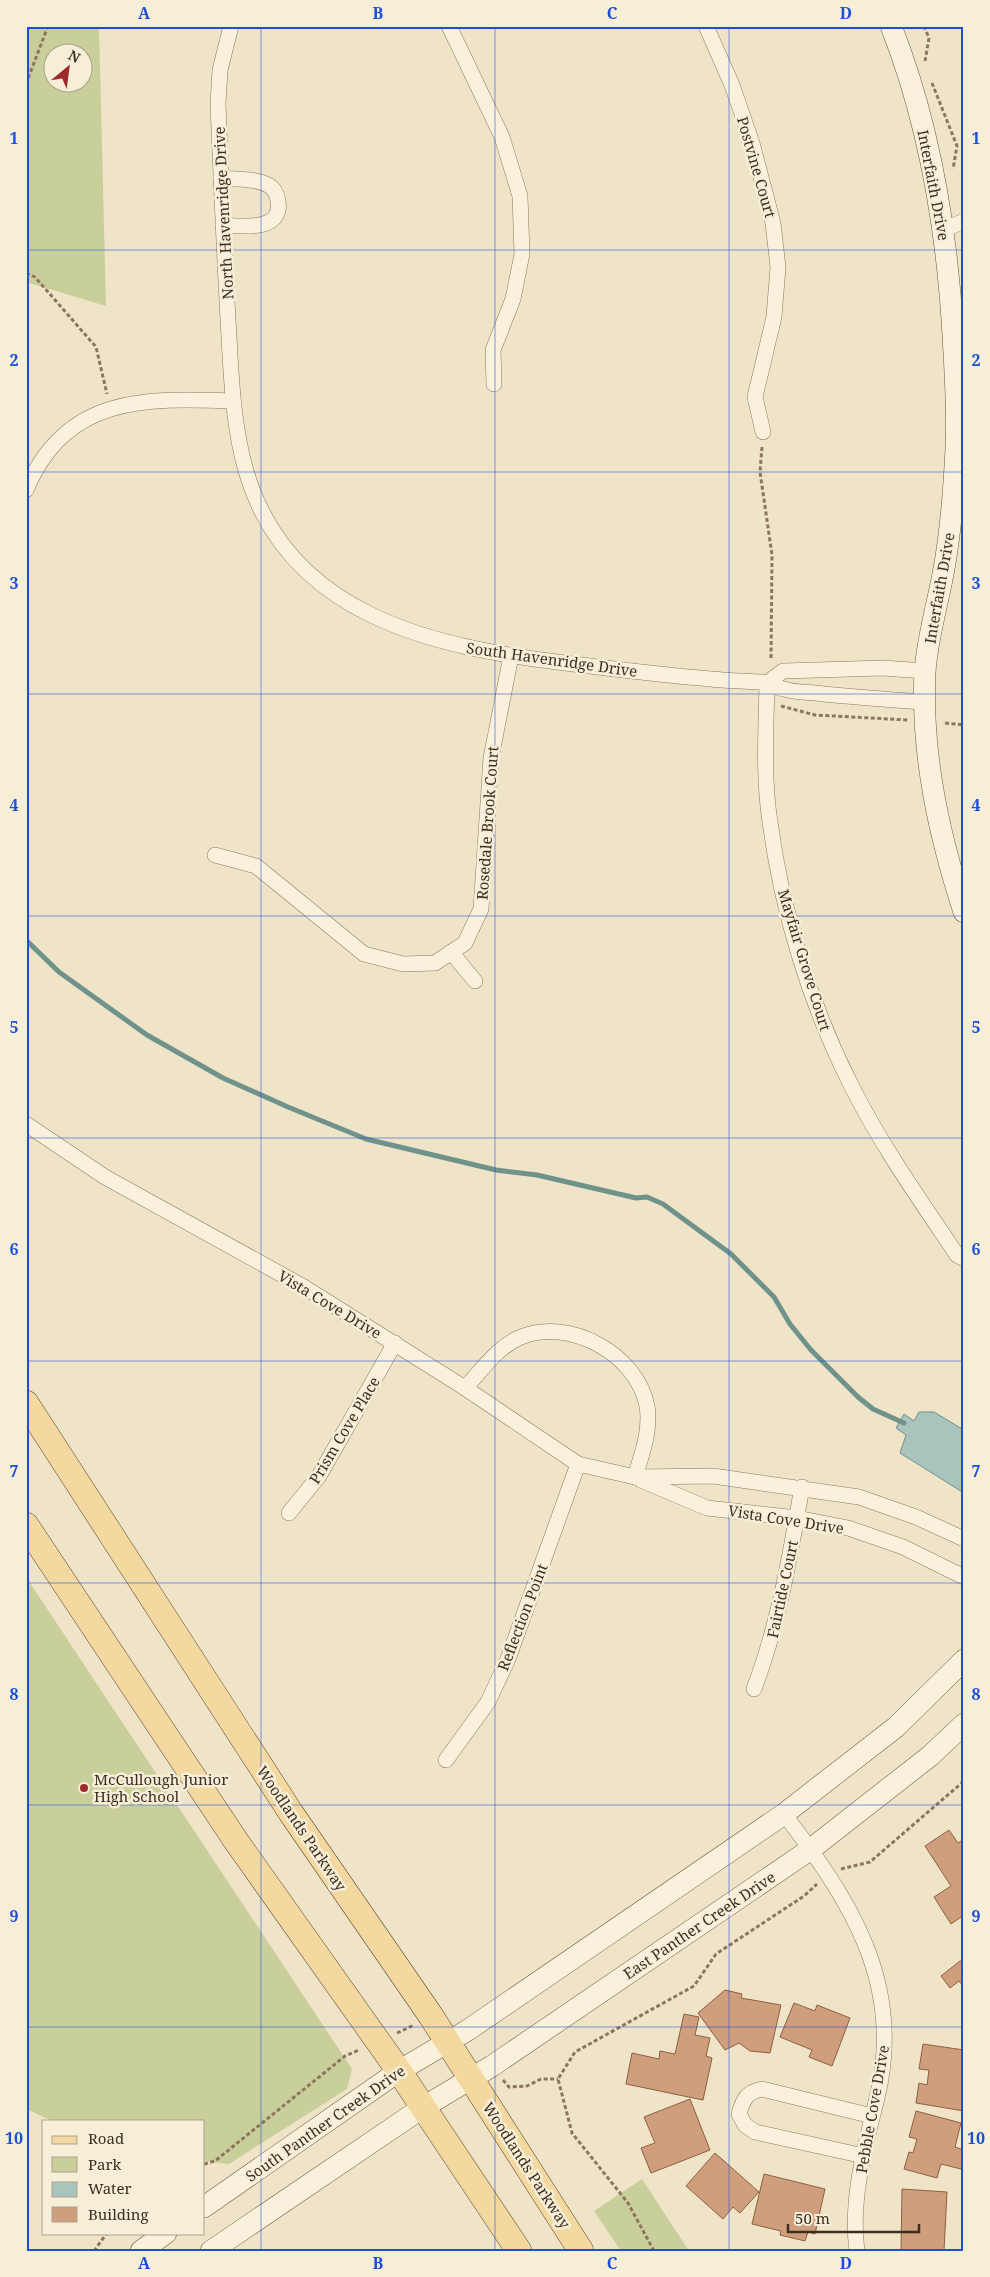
<svg xmlns="http://www.w3.org/2000/svg" width="990" height="2277" viewBox="0 0 990 2277" font-family="'Noto Serif',serif">
<style>
.green{fill:#c9cf9b;fill-rule:evenodd}
.water{fill:#a9c4bc;stroke:#6f938a}
.lines{fill:none;stroke-linecap:round;stroke-linejoin:round}
.stream{stroke:#6f938a;stroke-width:5}
.building{fill:#cf9f7d;stroke:#8d5f41}
.street-casing{stroke:#8d765c;stroke-width:16}
.secondary-casing{stroke:#6f573f;stroke-width:22}
.primary-casing{stroke:#5b4430;stroke-width:26}
.path{stroke:#8d765c;stroke-width:3;stroke-dasharray:4 2.5;stroke-linecap:butt}
.street{stroke:#faf1dc;stroke-width:15}
.secondary{stroke:#faf1dc;stroke-width:21}
.primary{stroke:#f3d9a0;stroke-width:25}
.grid{fill:none;stroke:#1d4ed8;stroke-width:1;stroke-opacity:0.55}
.poi-dot{fill:#9e2a2b;stroke:#f7eed8;stroke-width:2}
.labels{text-anchor:middle;dominant-baseline:central;stroke-width:5;stroke-linejoin:round;paint-order:stroke}
.street-label{font-size:15px;fill:#3d2e20;stroke:#f7eed8}
.poi-label{font-size:15px;fill:#3d2e20;stroke:#f7eed8;text-anchor:start}
.neatline{fill:none;stroke:#1d4ed8;stroke-width:2}
.grid-label{font-size:16px;text-anchor:middle;font-weight:bold;fill:#1d4ed8}
</style>
<rect width="100%" height="100%" fill="#f0e4c8"/>
<g class="green">
<path d="M26,26h73l7,280 -80,-24zM52,52h30v30h-30z"/>
<polygon points="26,1577 352,2069 347,2089 229,2164 204,2161 204,2121 52,2121 26,2109"/>
<polygon points="642,2179 689,2251 621,2251 594,2211"/>
</g>
<polygon class="water" points="919,1412 934,1412 964,1430 964,1493 900,1453 906,1435 896,1428 904,1414 914,1421"/>
<g class="lines">
<polyline class="stream" points="26,940 59,972 147,1035 223,1078 288,1107 366,1139 496,1170 537,1175 636,1198 647,1197 663,1204 731,1254 774,1297 790,1324 811,1350 858,1397 873,1409 904,1423"/>
</g>
<g class="building">
<polygon points="949,1830 958,1843 964,1839 964,1915 951,1924 934,1897 951,1886 925,1846"/>
<polygon points="960,1961 964,1961 964,1987 959,1981 950,1988 941,1976"/>
<polygon points="725,1990 742,1994 741,1998 781,2005 770,2053 750,2051 739,2043 725,2050 698,2013"/>
<polygon points="794,2003 815,2011 817,2005 850,2018 832,2066 809,2057 812,2050 780,2037"/>
<polygon points="684,2014 699,2017 695,2035 710,2038 706,2056 712,2058 703,2100 626,2084 632,2053 659,2059 660,2051 675,2054"/>
<polygon points="923,2044 964,2050 964,2111 916,2103 919,2083 927,2085 929,2070 919,2069"/>
<polygon points="690,2099 710,2150 651,2173 641,2148 655,2143 644,2117"/>
<polygon points="916,2111 961,2123 955,2147 964,2150 961,2169 941,2164 937,2178 904,2169 909,2152 913,2153 917,2139 909,2137"/>
<polygon points="715,2153 759,2192 740,2213 733,2207 723,2219 686,2186"/>
<polygon points="764,2174 825,2189 815,2234 808,2232 805,2241 780,2235 781,2231 752,2224"/>
<polygon points="902,2189 947,2192 944,2251 901,2251"/>
</g>
<g class="lines">
<g class="street-casing">
<g id="street">
<path d="M231,26l-11,44 -2,34c3,72 6,144 10,215 3,51 4,103 18,152 42,145 188,176 319,192 48,6 97,12 146,16 17,2 34,2 51,3 8,1 14,6 22,7 12,4 27,3 39,5 34,3 68,6 102,8"/>
<polyline points="449,26 502,137 520,196 522,254 513,299 493,350 494,384"/>
<polyline points="706,26 732,85 752,143 773,223 778,267 774,317 755,397 763,432"/>
<path d="M221,178c14,2 35,0 47,7 6,3 9,9 10,16 5,31 -36,25 -55,24"/>
<polyline points="943,230 964,221"/>
<path d="M26,490c40,-95 119,-92 207,-89"/>
<path d="M767,683c-1,46 -4,93 3,139 12,90 40,182 81,263 30,60 69,115 106,170l7,4"/>
<polyline points="767,683 783,671 883,668 925,671"/>
<polyline points="215,855 256,866 364,954 403,964 435,963 465,943 481,909 491,758 511,656"/>
<polyline points="451,952 475,981"/>
<polyline points="26,1124 105,1177 304,1287 465,1388 578,1464 635,1477 713,1476 859,1497 916,1517 964,1539"/>
<path d="M465,1388c17,-18 33,-42 56,-51 48,-20 116,17 126,69 4,25 -5,47 -12,71"/>
<polyline points="641,1480 707,1508 797,1518 848,1528 903,1547 964,1577"/>
<polyline points="289,1513 319,1476 395,1343"/>
<path d="M754,1689c25,-66 36,-133 48,-202"/>
<polyline points="446,1760 488,1702 508,1659 578,1464"/>
<path d="M784,1814c66,86 121,170 93,284 -12,49 -27,102 -20,153"/>
<path d="M864,2156l-109,-24 -10,-7 -6,-11c4,-15 8,-22 23,-25l110,27"/>
</g>
</g>
<g class="secondary-casing">
<g id="secondary">
<path d="M891,26c39,99 56,204 62,309 2,38 5,76 3,113 -2,42 -5,85 -13,126 -6,33 -16,65 -18,98 -4,82 14,163 39,240"/>
<polyline points="204,2207 399,2071 468,2030 784,1814 896,1727 964,1660"/>
<polyline points="141,2251 166,2233"/>
<polyline points="211,2251 422,2108 492,2066 811,1849 930,1756 964,1724"/>
</g>
</g>
<g class="primary-casing">
<g id="primary">
<polyline points="26,1403 291,1813 431,2016 581,2251"/>
<polyline points="26,1525 236,1841 399,2071 519,2251"/>
</g>
</g>
<g class="path">
<polyline points="924,26 929,38 925,61"/>
<polyline points="932,83 957,146 953,169"/>
<polyline points="26,84 48,26"/>
<polyline points="26,273 35,277 96,347 107,394"/>
<polyline points="762,447 760,472 772,555 771,660"/>
<polyline points="781,706 815,715 908,720"/>
<polyline points="945,723 964,725"/>
<polyline points="841,1869 870,1862 964,1781"/>
<polyline points="397,2033 414,2025"/>
<polyline points="503,2080 509,2087 527,2086 541,2079 558,2079"/>
<polyline points="204,2164 215,2161 345,2056 359,2050"/>
<polyline points="94,2251 107,2233"/>
<polyline points="654,2251 628,2203 572,2133 558,2079 575,2052 694,1986 716,1954 804,1896 817,1884"/>
</g>
<use href="#street" class="street"/>
<use href="#secondary" class="secondary"/>
<use href="#primary" class="primary"/>
</g>
<path class="grid" d="M261,26v2225M495,26v2225M729,26v2225M26,250h938M26,472h938M26,694h938M26,916h938M26,1138h938M26,1361h938M26,1583h938M26,1805h938M26,2027h938"/>
<circle class="poi-dot" cx="84" cy="1788" r="5"/>
<g class="labels">
<g class="street-label">
<text transform="translate(757 167) rotate(74)">Postvine Court</text>
<text transform="translate(934 185) rotate(79)">Interfaith Drive</text>
<text transform="translate(223 213) rotate(-93)">North Havenridge Drive</text>
<text transform="translate(939 588) rotate(-80)">Interfaith Drive</text>
<text transform="translate(552 659) rotate(8)">South Havenridge Drive</text>
<text transform="translate(487 823) rotate(-86)">Rosedale Brook Court</text>
<text transform="translate(805 960) rotate(73)">Mayfair Grove Court</text>
<text transform="translate(330 1304) rotate(31)">Vista Cove Drive</text>
<text transform="translate(344 1430) rotate(-59)">Prism Cove Place</text>
<text transform="translate(786 1519) rotate(9)">Vista Cove Drive</text>
<text transform="translate(782 1589) rotate(-78)">Fairtide Court</text>
<text transform="translate(522 1617) rotate(-69)">Reflection Point</text>
<text transform="translate(302 1828) rotate(56)">Woodlands Parkway</text>
<text transform="translate(699 1925) rotate(-34)">East Panther Creek Drive</text>
<text transform="translate(872 2109) rotate(-80)">Pebble Cove Drive</text>
<text transform="translate(325 2123) rotate(-35)">South Panther Creek Drive</text>
<text transform="translate(527 2165) rotate(57)">Woodlands Parkway</text>
</g>
<g class="poi-label">
<text x="94" y="1779">McCullough Junior<tspan x="94" dy="17">High School</tspan></text>
</g>
</g>
<rect width="990" height="2277" fill="none" stroke="#f7eed8" stroke-width="55"/>
<rect x="42" y="2120" width="162" height="115" fill="#f7eed8" stroke="#ada18e"/>
<rect x="52" y="2136" width="25" height="8" fill="#f3d9a0" stroke="#ada18e"/>
<text x="88" y="2144" font-size="15" fill="#3d2e20">Road</text>
<rect x="52" y="2157" width="25" height="15" fill="#c9cf9b" stroke="#ada18e"/>
<text x="88" y="2170" font-size="15" fill="#3d2e20">Park</text>
<rect x="52" y="2182" width="25" height="15" fill="#a9c4bc" stroke="#ada18e"/>
<text x="88" y="2194" font-size="15" fill="#3d2e20">Water</text>
<rect x="52" y="2207" width="25" height="15" fill="#cf9f7d" stroke="#ada18e"/>
<text x="88" y="2220" font-size="15" fill="#3d2e20">Building</text>
<g transform="translate(68 68) rotate(29)"><circle r="24" fill="#f7eed8" stroke="#ada18e"/>
<path d="M0-4L9 19L0 12L-9 19Z" fill="#9e2a2b"/>
<text y="-8" font-size="14" font-weight="bold" text-anchor="middle" fill="#3d2e20">N</text>
</g>
<path d="M788 2224v8h131v-8" fill="none" stroke="#3d2e20" stroke-width="2.5"/>
<text x="795" y="2224" font-size="15" fill="#3d2e20" stroke="#f7eed8" stroke-width="4" paint-order="stroke">50 m</text>
<rect x="28" y="28" width="934" height="2222" class="neatline"/>
<g class="grid-label">
<text x="144" y="19">A</text>
<text x="378" y="19">B</text>
<text x="612" y="19">C</text>
<text x="846" y="19">D</text>
<text x="14" y="144">1</text>
<text x="976" y="144">1</text>
<text x="14" y="366">2</text>
<text x="976" y="366">2</text>
<text x="14" y="589">3</text>
<text x="976" y="589">3</text>
<text x="14" y="811">4</text>
<text x="976" y="811">4</text>
<text x="14" y="1033">5</text>
<text x="976" y="1033">5</text>
<text x="14" y="1255">6</text>
<text x="976" y="1255">6</text>
<text x="14" y="1477">7</text>
<text x="976" y="1477">7</text>
<text x="14" y="1700">8</text>
<text x="976" y="1700">8</text>
<text x="14" y="1922">9</text>
<text x="976" y="1922">9</text>
<text x="14" y="2144">10</text>
<text x="976" y="2144">10</text>
<text x="144" y="2269">A</text>
<text x="378" y="2269">B</text>
<text x="612" y="2269">C</text>
<text x="846" y="2269">D</text>
</g>
</svg>
